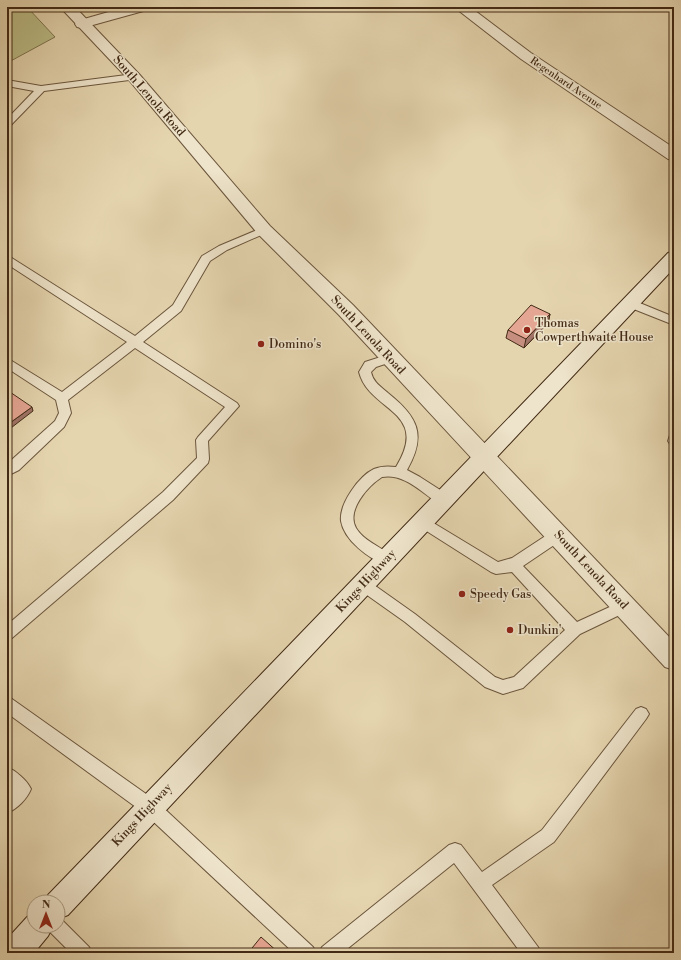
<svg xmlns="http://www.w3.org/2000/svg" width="681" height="960" viewBox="0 0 681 960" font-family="'Libre Bodoni',serif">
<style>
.green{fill:#bbbc86;stroke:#7e734e}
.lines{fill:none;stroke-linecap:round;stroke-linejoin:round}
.service-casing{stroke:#6b553c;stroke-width:2}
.minor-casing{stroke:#6b553c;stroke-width:2}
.tertiary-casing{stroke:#6b553c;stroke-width:2}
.secondary-casing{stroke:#422a15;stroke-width:2}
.service{fill:#eee4cb;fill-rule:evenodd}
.minor{fill:#eee4cb;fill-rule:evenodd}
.tertiary{fill:#eee4cb;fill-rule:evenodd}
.secondary{fill:#eee4cb;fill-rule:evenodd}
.wall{fill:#c58e7e;stroke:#422a15}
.shaded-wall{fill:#a07467;stroke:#422a15}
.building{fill:#e5a593;stroke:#422a15}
.poi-dot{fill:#8f2418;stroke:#eee4cb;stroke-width:1.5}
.labels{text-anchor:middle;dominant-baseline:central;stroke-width:3;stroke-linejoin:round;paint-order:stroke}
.far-street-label{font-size:10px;fill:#422a15;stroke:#eee4cb}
.street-label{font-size:12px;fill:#422a15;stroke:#eee4cb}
.poi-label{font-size:12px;fill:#422a15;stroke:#eee4cb;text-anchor:start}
</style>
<rect width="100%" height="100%" fill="#e5d5af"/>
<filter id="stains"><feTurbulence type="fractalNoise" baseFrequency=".005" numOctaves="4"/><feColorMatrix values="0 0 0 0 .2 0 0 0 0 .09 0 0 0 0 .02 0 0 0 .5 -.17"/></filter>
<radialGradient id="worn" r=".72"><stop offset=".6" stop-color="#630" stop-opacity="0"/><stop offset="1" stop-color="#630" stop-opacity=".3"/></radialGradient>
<polygon class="green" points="7,7 27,7 55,37 7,63"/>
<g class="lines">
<g class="service-casing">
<g id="service">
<polygon points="134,74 137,75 139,77 137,79 44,91 10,126 7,127 7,119 34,91 7,86 7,80 41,86"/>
<polygon points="264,227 269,230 268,232 227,250 210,261 181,311 143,342 237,403 239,406 208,441 209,459 208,463 173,500 12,638 7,640 7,625 163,492 197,458 196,440 198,437 225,407 135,348 68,400 71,413 64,427 19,470 7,476 7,464 55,421 59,413 56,400 7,368 7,358 62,392 127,342 7,264 7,255 135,336 173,305 202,256 219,246"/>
<polygon points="630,299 674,317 674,325 626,306 624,303 626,300"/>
<path d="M390,354l4,1 2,3 -2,3 -18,6 -5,5c2,10 10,15 17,21 30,24 39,42 19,77l13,7 28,18 2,4 -2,4 -5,1 -5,-1c-17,-11 -34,-30 -56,-26 -14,9 -36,33 -26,51 7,12 24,19 35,27l2,4 -2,4 -5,2c-17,-6 -42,-25 -45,-44 -2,-17 18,-45 33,-52 7,-3 14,-3 22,-2 35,-57 -27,-55 -37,-95l6,-10z"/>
<polygon points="674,433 674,446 670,444 668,441 670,435"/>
<polygon points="422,516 498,562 512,558 553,531 558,529 563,531 565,535 563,539 523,566 577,622 625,600 630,602 632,606 630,610 580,634 523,688 503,694 485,687 405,622 357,588 355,584 357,580 362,578 367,580 415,614 495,677 503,680 514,677 565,630 512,572 496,574 491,572 417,525 415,521 417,517"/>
<polygon points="7,697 12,699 156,801 313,947 316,953 294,953 144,813 7,713"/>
<polygon points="641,707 646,709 649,714 646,719 554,842 492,885 538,947 541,953 521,953 454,863 342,953 319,953 322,947 449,845 455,843 461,845 482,872 542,830 636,709"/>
<path d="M7,767c9,4 20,13 24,22 -4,10 -14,20 -24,24v-19l5,-5 -5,-4z"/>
<polygon points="58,918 62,920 89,947 92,953 71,953 50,932 47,926 58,926"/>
</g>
</g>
<g class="minor-casing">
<g id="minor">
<polygon points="126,7 149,7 147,10 82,28 77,27 75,24 77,21"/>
<polygon points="454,7 470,7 531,53 674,148 674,160 668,159 521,59"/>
</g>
</g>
<g class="tertiary-casing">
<polygon id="tertiary" points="60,7 75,7 139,74 270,226 353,305 674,642 674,670 665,667 339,315 258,234 129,80"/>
</g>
<g class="secondary-casing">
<g id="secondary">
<polygon points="674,251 674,268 68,915 58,919 58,902 45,902 48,895 668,253"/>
<polygon points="34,913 34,926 53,926 48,936 34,953 7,953 7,939 28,916"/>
</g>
</g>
<use href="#service" class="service"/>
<use href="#minor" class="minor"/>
<use href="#tertiary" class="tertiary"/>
<use href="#secondary" class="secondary"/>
</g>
<polygon class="wall" points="550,314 548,323 524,348 506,338 508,330"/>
<g class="shaded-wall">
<polygon points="550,314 548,323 524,348 526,339"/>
<polygon points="32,407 33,411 7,431 7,425"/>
</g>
<g class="building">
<polygon points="531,305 550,314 526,339 508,330"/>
<polygon points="7,390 32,407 7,425"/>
<polygon points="261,937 279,953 248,953"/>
</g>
<g class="poi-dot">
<circle cx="527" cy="330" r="4"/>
<circle cx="261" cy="344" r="4"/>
<circle cx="462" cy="594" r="4"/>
<circle cx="510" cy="630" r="4"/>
</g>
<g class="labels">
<g class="far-street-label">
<text transform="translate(566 83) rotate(34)">Regenhard Avenue</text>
</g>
<g class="street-label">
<text transform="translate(149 96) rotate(49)">South Lenola Road</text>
<text transform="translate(368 335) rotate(47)">South Lenola Road</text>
<text transform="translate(591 570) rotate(47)">South Lenola Road</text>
<text transform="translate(366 581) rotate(-47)">Kings Highway</text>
<text transform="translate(142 815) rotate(-47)">Kings Highway</text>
</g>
<g class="poi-label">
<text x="535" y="323">Thomas<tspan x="535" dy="14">Cowperthwaite House</tspan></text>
<text x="269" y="344">Domino's</text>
<text x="470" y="594">Speedy Gas</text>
<text x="518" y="630">Dunkin'</text>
</g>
</g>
<rect width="681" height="960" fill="none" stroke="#e5d5af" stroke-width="24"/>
<rect x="8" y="8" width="665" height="944" fill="none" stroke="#422a15" stroke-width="2"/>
<rect x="12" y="12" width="657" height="936" fill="none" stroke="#422a15"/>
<g transform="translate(46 914)"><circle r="19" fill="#eee4cb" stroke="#a99a82"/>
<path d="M0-3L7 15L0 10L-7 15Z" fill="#8f2418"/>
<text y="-6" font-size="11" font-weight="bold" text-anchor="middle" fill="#422a15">N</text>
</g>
<rect width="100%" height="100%" filter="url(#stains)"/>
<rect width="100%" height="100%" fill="url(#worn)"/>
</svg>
